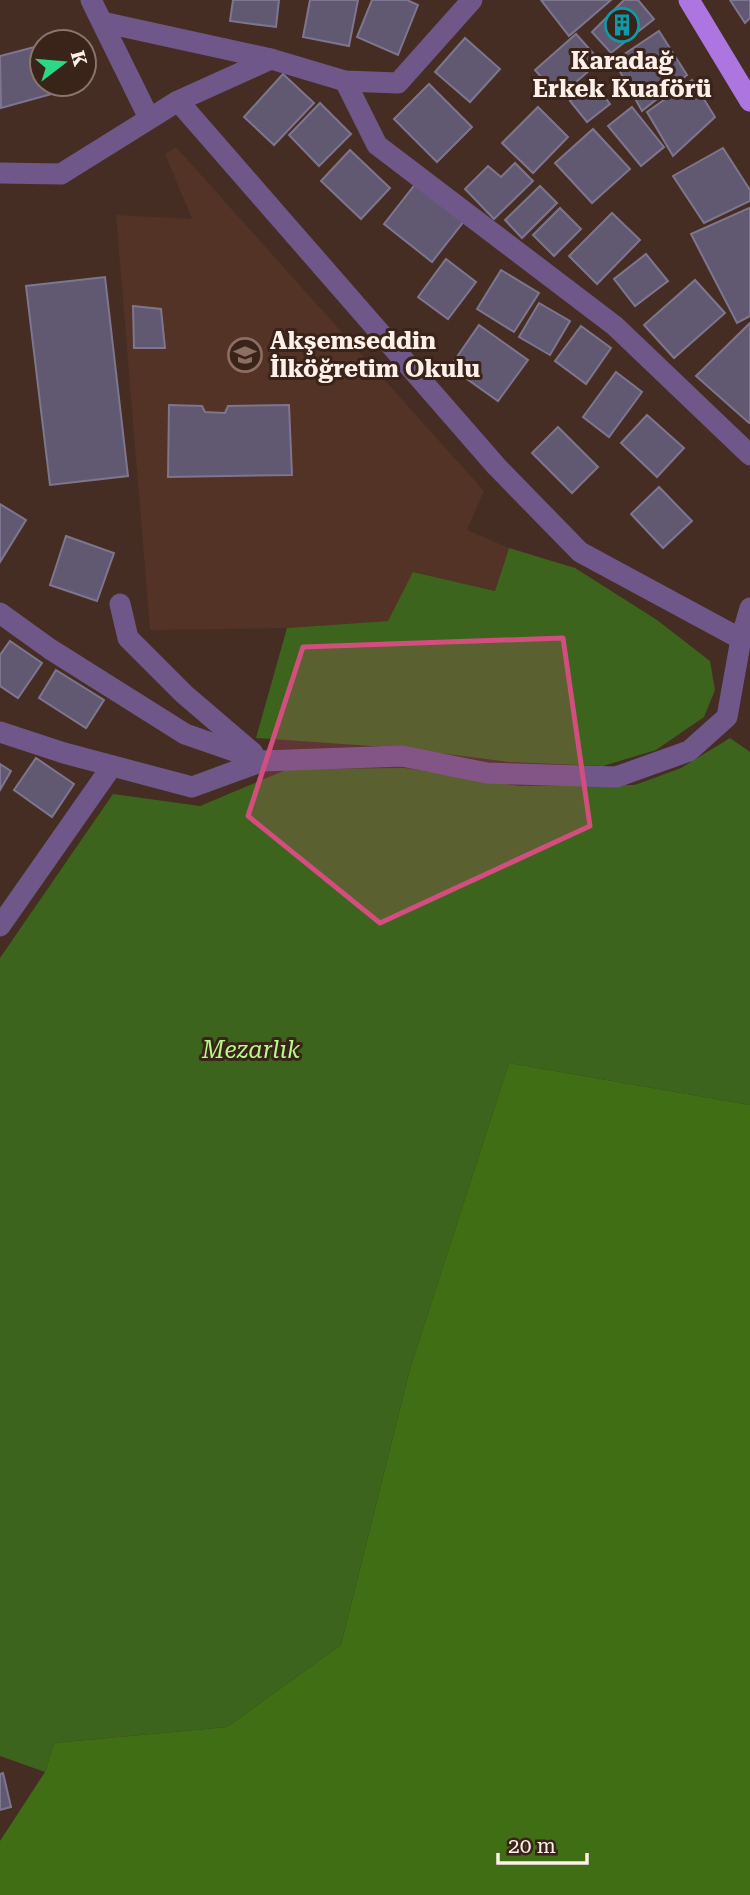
<svg xmlns="http://www.w3.org/2000/svg" width="750" height="1895" viewBox="0 0 750 1895" font-family="'Roboto Serif',serif">
<style>
.built{fill:#523326}
.green{fill:#3c641c}
.forest{fill:#3f6e14}
.building{fill:#615971;stroke:#7e758f;stroke-width:2}
.lines{fill:none;stroke-linecap:round;stroke-linejoin:round}
.minor{stroke:#70578a;stroke-width:21}
.major{stroke:#ac75e0;stroke-width:21}
.marked{fill:#d14e7f;fill-opacity:0.2;stroke:#d14e7f;stroke-width:5;stroke-linejoin:round}
.labels{text-anchor:middle;dominant-baseline:central;stroke-width:6;stroke-linejoin:round;paint-order:stroke}
.poi-label{font-size:24px;font-weight:bold;fill:#fdefea;stroke:#3a2319}
.park-label{font-size:24px;font-style:italic;fill:#b7fa8a;stroke:#3a2319}
</style>
<rect width="100%" height="100%" fill="#452d23"/>
<polygon class="built" points="176,147 484,491 467,530 509,548 495,591 414,572 388,621 287,628 150,630 116,215 192,219 165,154"/>
<g class="green">
<polygon points="509,548 575,568 657,620 710,661 715,690 704,717 656,750 603,766 509,762 400,748 256,738 287,628 388,621 413,572 495,591"/>
<polygon points="730,738 750,752 750,1105 509,1063 410,1369 341,1645 227,1727 54,1743 45,1772 0,1756 0,958 113,794 200,806 288,769 405,768 519,786 635,785 681,768"/>
</g>
<polygon class="forest" points="509,1063 750,1105 750,1895 0,1895 0,1841 45,1772 54,1743 227,1727 341,1645 410,1369"/>
<g class="building">
<polygon points="233,0 279,0 276,27 230,21"/>
<polygon points="310,0 358,0 349,46 303,37"/>
<polygon points="372,0 407,0 418,5 398,55 357,37"/>
<polygon points="541,0 611,0 569,36"/>
<polygon points="624,0 638,0 654,19 611,53 592,32"/>
<polygon points="730,0 750,0 750,18 745,23"/>
<polygon points="659,31 687,75 642,111 614,61"/>
<polygon points="576,34 600,61 559,97 535,70"/>
<polygon points="465,38 500,69 470,102 435,72"/>
<polygon points="42,45 42,84 64,84 66,90 1,108 0,56"/>
<polygon points="283,74 314,103 274,145 244,117"/>
<polygon points="692,80 715,117 673,156 647,112"/>
<polygon points="594,83 610,104 587,122 570,101"/>
<polygon points="429,84 472,127 437,162 394,119"/>
<polygon points="320,103 351,134 319,166 289,135"/>
<polygon points="538,107 568,137 533,173 502,143"/>
<polygon points="632,107 664,147 641,166 608,126"/>
<polygon points="593,129 630,169 592,203 555,163"/>
<polygon points="723,148 750,190 750,201 704,223 673,176"/>
<polygon points="350,150 390,188 361,219 321,181"/>
<polygon points="515,163 533,181 494,219 465,189 488,166 501,177"/>
<polygon points="417,182 465,220 432,262 384,224"/>
<polygon points="540,186 557,203 522,238 505,220"/>
<polygon points="560,208 581,229 554,256 533,235"/>
<polygon points="749,208 750,211 750,316 737,323 691,234"/>
<polygon points="612,213 640,240 597,284 569,256"/>
<polygon points="646,254 668,281 635,306 614,279"/>
<polygon points="446,259 476,282 448,319 418,297"/>
<polygon points="501,270 539,293 514,332 477,309"/>
<polygon points="105,277 128,476 50,485 26,286"/>
<polygon points="695,280 725,313 674,358 644,325"/>
<polygon points="539,303 570,321 550,355 519,337"/>
<polygon points="133,306 161,309 165,348 134,348"/>
<polygon points="750,323 750,422 749,423 696,376"/>
<polygon points="479,325 528,360 498,401 450,367"/>
<polygon points="581,326 611,348 586,384 555,361"/>
<polygon points="616,372 642,392 609,437 583,417"/>
<polygon points="169,405 202,406 205,412 225,413 228,406 289,405 292,475 168,477"/>
<polygon points="647,415 684,448 657,477 621,443"/>
<polygon points="558,427 598,467 572,493 532,453"/>
<polygon points="659,487 692,521 663,548 631,514"/>
<polygon points="0,504 26,520 0,562"/>
<polygon points="66,536 114,553 97,601 50,585"/>
<polygon points="10,641 42,663 18,698 0,686 0,655"/>
<polygon points="56,670 104,700 86,728 39,698"/>
<polygon points="36,758 74,784 52,817 14,790"/>
<polygon points="0,764 11,771 0,790"/>
<polygon points="3,1773 11,1807 0,1810 0,1774"/>
</g>
<g class="lines">
<g class="minor">
<polyline points="91,0 149,118"/>
<polyline points="102,22 271,59"/>
<polyline points="345,81 377,145 615,326 750,455"/>
<polyline points="178,101 497,467 580,552 741,639"/>
<polyline points="0,173 61,174 178,101 271,59 345,81 398,83 472,0"/>
<polyline points="120,604 128,638 184,694 253,753"/>
<polyline points="0,613 50,649 185,734 263,761"/>
<polyline points="0,732 64,753 192,787 263,761 402,756 487,773 616,777 689,751 727,717 741,639 750,608"/>
<polyline points="0,926 112,766"/>
</g>
<polyline class="major" points="689,0 750,101"/>
</g>
<path class="marked" d="M563,638l27,188 -210,97 -132,-107 55,-169z"/>
<defs>
<g id="building-ring" transform="scale(1.75)"><circle r="9.5" fill="#3a2319" stroke="#0f9aa8" stroke-width="1.5"/><path d="M-4-6H4V6H1V3H-1V6H-4ZM-2.5-4.3h1.7v1.8h-1.7ZM.8-4.3h1.7v1.8H.8ZM-2.5-1h1.7V.8h-1.7ZM.8-1h1.7V.8H.8Z" fill="#0f9aa8"/></g>
<g id="school-ring" transform="scale(1.75)"><circle r="9.5" fill="#3a2319" stroke="#8d6e63" stroke-width="1.5"/><path d="M0-5L7-2L0 1L-7-2ZM-4 1L0 2.5L4 1V4Q0 6-4 4Z" fill="#8d6e63"/></g>
</defs>
<g fill-rule="evenodd">
<use href="#building-ring" x="622" y="25"/>
<use href="#school-ring" x="245" y="355"/>
</g>
<g class="labels">
<g class="poi-label">
<text x="622" y="61">Karadağ<tspan x="622" dy="28">Erkek Kuaförü</tspan></text>
<text x="270" y="341" text-anchor="start">Akşemseddin<tspan x="270" dy="28">İlköğretim Okulu</tspan></text>
</g>
<g class="park-label">
<text x="251" y="1050">Mezarlık</text>
</g>
</g>
<g transform="translate(63 63) rotate(74)"><circle r="33" fill="#3a2319" stroke="#88756d" stroke-width="2"/>
<path d="M0-5L12 26L0 18L-12 26Z" fill="#2dd884"/>
<text y="-10" font-size="19" font-weight="bold" text-anchor="middle" fill="#fdefea">K</text>
</g>
<path d="M498 1853v10h89v-10" fill="none" stroke="#fdefea" stroke-width="3.5"/>
<text x="508" y="1853" font-size="21" fill="#fdefea" stroke="#3a2319" stroke-width="5" paint-order="stroke">20 m</text>
</svg>
